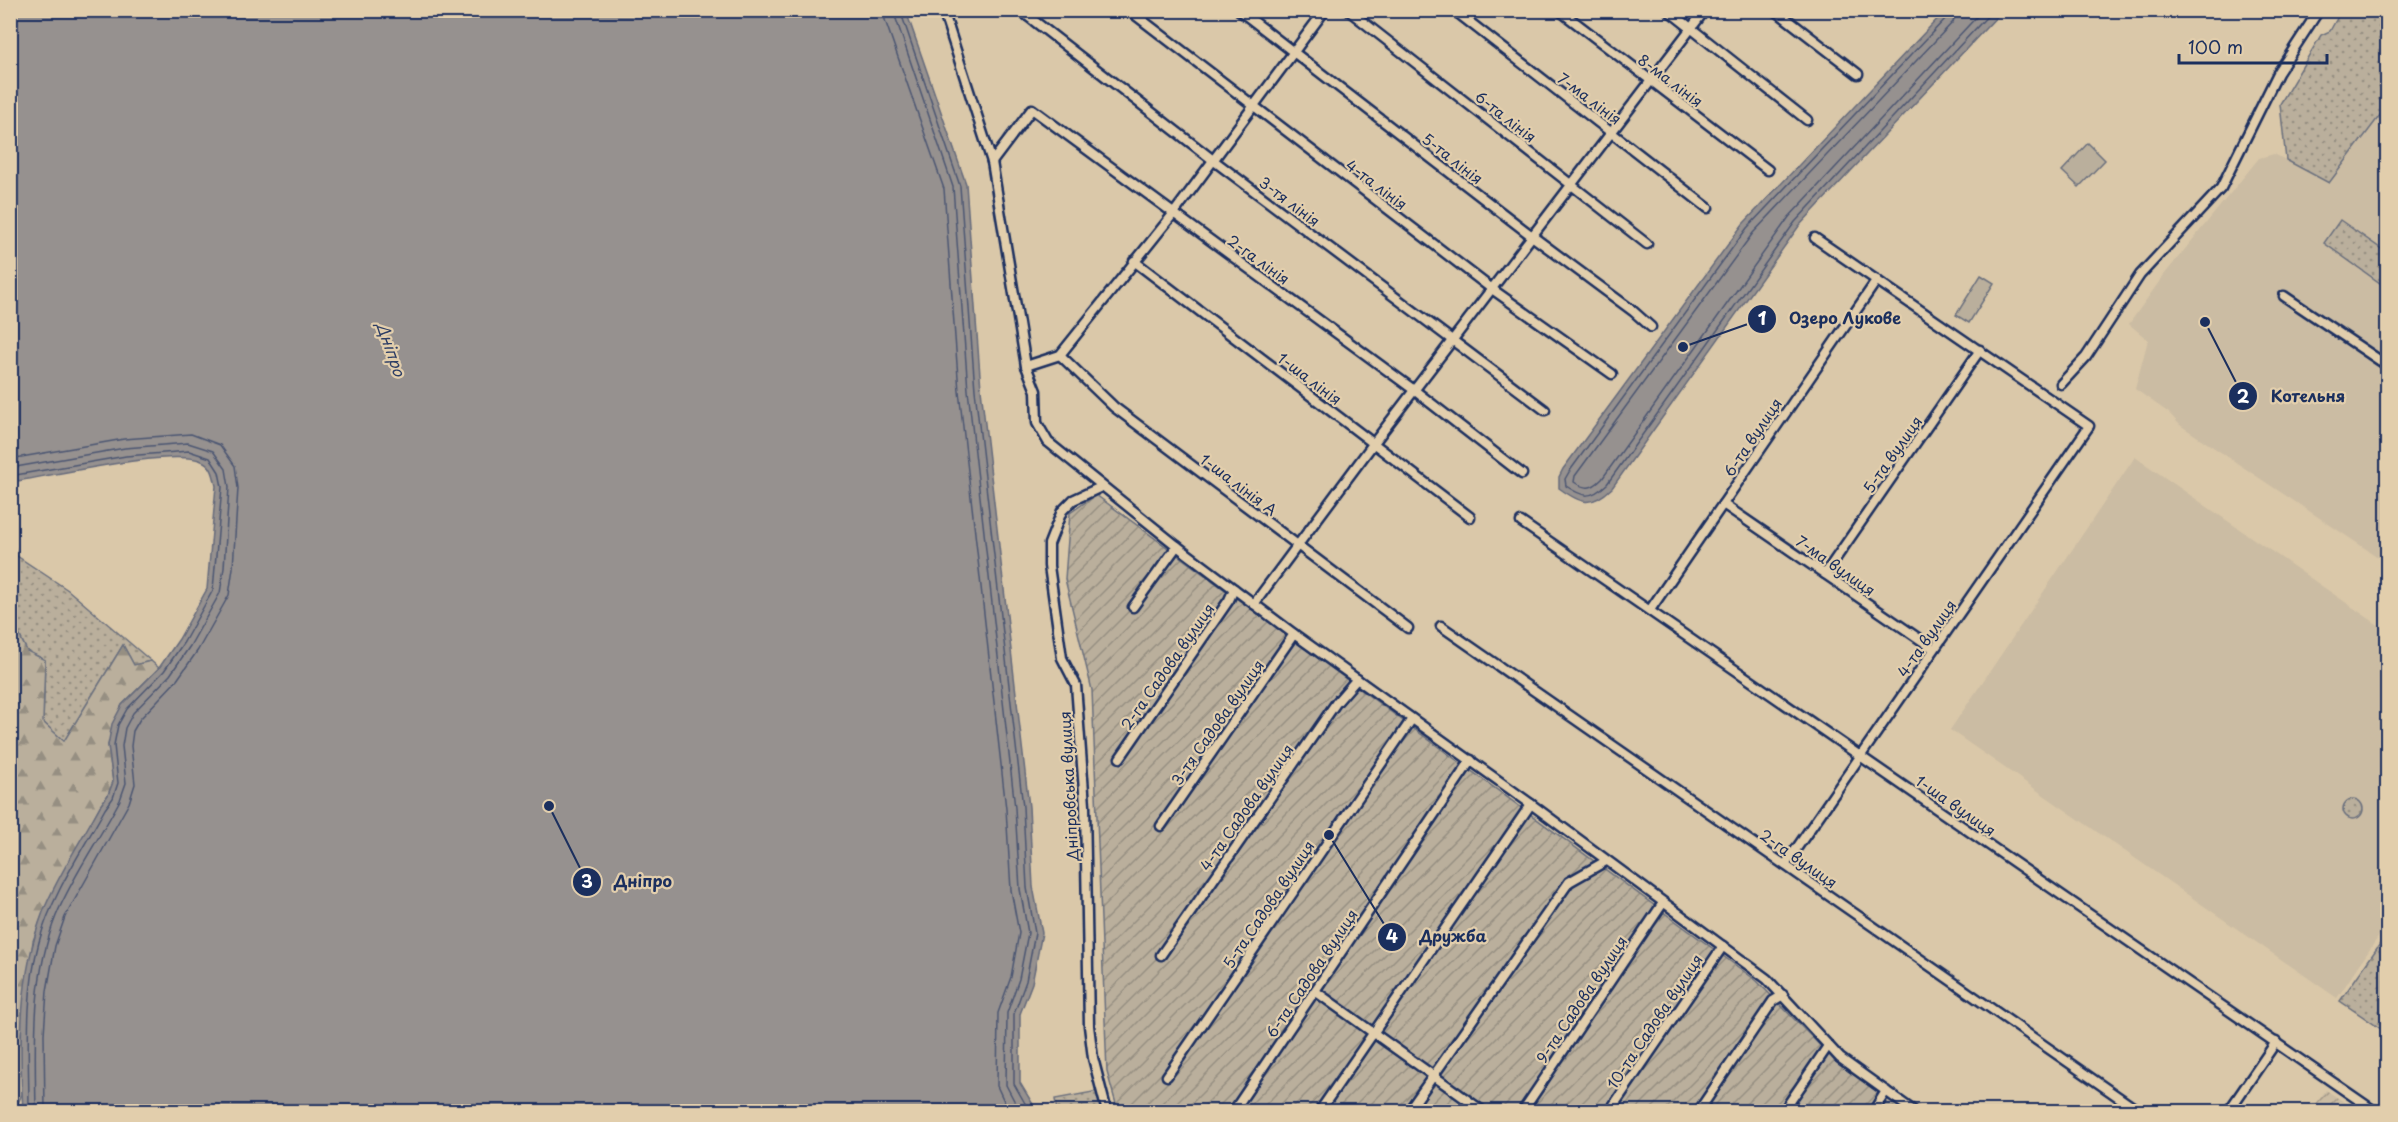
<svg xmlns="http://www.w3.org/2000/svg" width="2398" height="1122" viewBox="0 0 2398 1122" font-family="'Playpen Sans',sans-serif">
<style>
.built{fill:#cbbca3}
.industrial{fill:url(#industrial-furrows)}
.grass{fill:url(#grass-dots);stroke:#6a6f7d;stroke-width:1.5}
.forest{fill:url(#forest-firs);stroke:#6a6f7d;stroke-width:1.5}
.garden{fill:url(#garden-furrows);stroke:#6a6f7d;stroke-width:1.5}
.pitch{fill:#baaf9c;stroke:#6a6f7d;stroke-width:1.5}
.water{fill:#96918f;stroke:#656a7b;stroke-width:1.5}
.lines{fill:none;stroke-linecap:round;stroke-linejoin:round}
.shore{stroke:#4c5672;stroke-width:1.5}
.street-casing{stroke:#1b2f5e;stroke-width:13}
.street{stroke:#e2ceac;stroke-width:8}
.labels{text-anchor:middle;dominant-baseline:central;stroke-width:4.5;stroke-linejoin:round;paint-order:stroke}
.street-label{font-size:15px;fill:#1b2f5e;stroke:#e2ceac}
.water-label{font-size:16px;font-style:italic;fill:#2d3e65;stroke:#e2ceac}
.leader{fill:none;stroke:#1b2f5e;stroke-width:2}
.callout-dot{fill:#1b2f5e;stroke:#e2ceac;stroke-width:2}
.mark-label{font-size:18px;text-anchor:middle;font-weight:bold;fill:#fff}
.callout-label{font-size:16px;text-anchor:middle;font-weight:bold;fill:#1b2f5e;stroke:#e2ceac;stroke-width:4.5;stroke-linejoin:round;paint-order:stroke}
</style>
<defs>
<pattern id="industrial-furrows" width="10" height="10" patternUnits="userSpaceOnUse" patternTransform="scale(1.5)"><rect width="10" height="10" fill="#cbbca3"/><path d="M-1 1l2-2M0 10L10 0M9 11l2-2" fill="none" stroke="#a49988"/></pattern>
<pattern id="grass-dots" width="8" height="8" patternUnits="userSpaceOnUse" patternTransform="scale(1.5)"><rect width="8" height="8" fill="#baaf9c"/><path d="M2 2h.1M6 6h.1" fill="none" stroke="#968f82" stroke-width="1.8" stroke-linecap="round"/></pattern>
<pattern id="forest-firs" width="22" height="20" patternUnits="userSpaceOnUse" patternTransform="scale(1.5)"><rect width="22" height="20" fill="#baaf9c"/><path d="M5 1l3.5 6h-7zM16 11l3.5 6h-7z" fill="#968f82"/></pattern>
<pattern id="garden-furrows" width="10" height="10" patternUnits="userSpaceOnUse" patternTransform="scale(1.5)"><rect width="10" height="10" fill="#baaf9c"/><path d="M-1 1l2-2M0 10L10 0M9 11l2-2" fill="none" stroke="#968f82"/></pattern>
</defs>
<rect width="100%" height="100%" fill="#dac8a9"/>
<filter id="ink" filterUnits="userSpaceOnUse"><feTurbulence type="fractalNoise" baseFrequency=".0167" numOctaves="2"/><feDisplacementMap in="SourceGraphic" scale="12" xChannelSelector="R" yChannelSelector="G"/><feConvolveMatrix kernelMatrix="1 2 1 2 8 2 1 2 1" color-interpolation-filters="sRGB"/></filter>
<g filter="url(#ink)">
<g class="built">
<polygon points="2387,106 2387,563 2180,425 2169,413 2135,389 2148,340 2129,324 2164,275 2259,158 2274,154 2329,182"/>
<polygon points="2135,457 2387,631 2387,924 2337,998 1950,730"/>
</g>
<polygon class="industrial" points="2326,1090 2357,1111 2311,1111"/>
<g class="grass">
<polygon points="2341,11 2387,11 2387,106 2329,183 2286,160 2280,104 2321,35 2330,31"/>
<polygon points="2340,220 2387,253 2387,288 2324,243"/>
<polygon points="10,532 17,556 68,590 151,661 134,665 123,645 64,742 43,722 45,660 27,651 11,617"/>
<circle cx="2353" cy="809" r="10"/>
<polygon points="2387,934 2387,1033 2340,1001"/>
<polygon points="1098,1091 1103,1111 1057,1111 1055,1099"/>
</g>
<polygon class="forest" points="10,617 27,651 45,660 43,722 64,741 123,645 134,665 151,661 159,668 122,705 108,745 113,782 108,795 100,806 45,908 33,941 21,1034 22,1094 14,1112 10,1111"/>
<polygon class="garden" points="1096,495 1757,981 1838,1064 1905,1111 1118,1111 1107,1072 1092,690 1065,579 1070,513"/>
<g class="pitch">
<polygon points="2088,143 2105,160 2079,187 2062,171"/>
<polygon points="1981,275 1994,283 1969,323 1956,315"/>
</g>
<g class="water">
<path d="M10,11h896l60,173 15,205 48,418 4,80 9,46 -10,50 -12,31v69l17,28h-1014c-4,-66 -4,-136 20,-199 14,-35 39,-73 57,-106l8,-11 5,-13 -5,-37 4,-21 10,-19 37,-37 20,-29 28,-50 9,-103c-2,-8 -3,-19 -12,-24 -27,-16 -156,15 -193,20z"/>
<path d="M1945,11h57l-203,215 -187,262c-21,20 -31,16 -53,0v-11l4,-8 180,-245z"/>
</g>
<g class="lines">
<g class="shore">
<polyline points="884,10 885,20 944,189 959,391 1006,809 1011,890 1019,933 1011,977 998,1013 997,1086 1009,1112"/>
<polyline points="893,10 953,187 968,390 1015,808 1020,889 1028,933 1019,979 1007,1013 1006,1085 1020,1112"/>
<polyline points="900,10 960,186 975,390 1023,807 1027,888 1035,933 1026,981 1014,1014 1014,1084 1030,1112"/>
<path d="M1949,10l-2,7 -200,211 -178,244 -4,7 1,7c18,12 25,13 41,-2l188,-262 198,-212"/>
<path d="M1957,10l-4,12 -200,211 -178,243 -1,6c12,8 18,7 28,-3l187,-262 194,-207"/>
<polyline points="10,459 124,439 191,434 220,445 235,466 238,488 233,568 229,595 198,650 177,680 140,719 133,731 131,746 135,784 129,803 65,917 55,946 47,991 44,1034 45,1112"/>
<path d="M10,468l115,-20 63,-5 25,8 13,18 3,18 -5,81 -4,25 -30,53 -20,29 -37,38 -8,15 -3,18 4,37 -6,17c-20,38 -47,75 -64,116 -25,63 -21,130 -20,196"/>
<path d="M10,476l116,-20 63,-5 21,7 9,14 3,15 -9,103 -29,52 -20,29 -37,38 -9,16 -4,20 4,38 -5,15 -8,11c-23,42 -54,87 -66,133 -15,55 -10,113 -10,170"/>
</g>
<g class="street-casing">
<g id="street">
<polyline points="943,10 992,162 1026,366 1036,391 1037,423 1048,442 1177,546 1294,634 1531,804 1767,979 1840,1058 1915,1112"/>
<polyline points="1020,10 1213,160 1545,410"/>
<polyline points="1129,10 1492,289 1612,374"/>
<polyline points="1239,10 1532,236 1633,311 1651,327"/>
<polyline points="1348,10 1647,244"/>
<polyline points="1454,10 1708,208"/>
<polyline points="1559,10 1768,170"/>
<polyline points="1668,10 1807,120"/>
<polyline points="1775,10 1858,74"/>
<polyline points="992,162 1032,109 1414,390 1522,474"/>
<polyline points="1134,261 1470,517"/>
<polyline points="2284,296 2388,366"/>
<polyline points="1060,355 1114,407 1408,628"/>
<polyline points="1026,366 1060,355 1174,213 1325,10"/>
<polyline points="2061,384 2086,357 2140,275 2221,188 2278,73 2319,10"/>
<polyline points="1101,487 1073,500 1062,511 1049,544 1049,566 1062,658 1076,685 1085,805 1089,1026 1093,1058 1107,1112"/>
<polyline points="1723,504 1934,649"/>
<polyline points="1521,522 2376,1112"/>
<polyline points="1825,574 1980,350"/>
<polyline points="1254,604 1373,444 1705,10"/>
<polyline points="1133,607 1177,546"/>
<polyline points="1650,610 1877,280"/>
<polyline points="1441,626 2140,1112"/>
<polyline points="1120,758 1229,600 1234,589"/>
<polyline points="1161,826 1294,634"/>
<polyline points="1785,865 2089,426 1815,238"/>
<polyline points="1161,955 1336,703 1357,679"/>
<polyline points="1315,991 1484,1112"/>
<polyline points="1167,1076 1412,719"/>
<polyline points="1233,1112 1471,760"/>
<polyline points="1319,1112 1531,804"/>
<polyline points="1408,1112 1569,882 1606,861"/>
<polyline points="1522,1112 1663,903"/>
<polyline points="1609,1112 1723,946"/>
<polyline points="1698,1112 1773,1001 1783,995"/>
<polyline points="1783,1112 1828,1046"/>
<polyline points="1873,1112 1886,1091"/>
<polyline points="2228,1112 2276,1042"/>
</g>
</g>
<use href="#street" class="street"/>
</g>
</g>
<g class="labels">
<g class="street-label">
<text transform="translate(1671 80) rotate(37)">8-ма лінія</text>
<text transform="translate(1590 98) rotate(37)">7-ма лінія</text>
<text transform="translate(1506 116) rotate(38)">6-та лінія</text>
<text transform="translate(1453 158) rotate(38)">5-та лінія</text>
<text transform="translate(1377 184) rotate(37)">4-та лінія</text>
<text transform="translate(1290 201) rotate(37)">3-тя лінія</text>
<text transform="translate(1259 259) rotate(36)">2-га лінія</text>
<text transform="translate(1310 378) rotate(37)">1-ша лінія</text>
<text transform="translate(1752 437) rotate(-56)">6-та вулиця</text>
<text transform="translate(1892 454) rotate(-55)">5-та вулиця</text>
<text transform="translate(1239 484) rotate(37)">1-ша лінія А</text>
<text transform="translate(1836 565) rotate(35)">7-ма вулиця</text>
<text transform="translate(1926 638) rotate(-55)">4-та вулиця</text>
<text transform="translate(1167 666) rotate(-55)">2-га Садова вулиця</text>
<text transform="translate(1217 722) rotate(-55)">3-тя Садова вулиця</text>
<text transform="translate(1068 786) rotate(-93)">Дніпровська вулиця</text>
<text transform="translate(1956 805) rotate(35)">1-ша вулиця</text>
<text transform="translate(1246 807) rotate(-55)">4-та Садова вулиця</text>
<text transform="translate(1799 858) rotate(35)">2-га вулиця</text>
<text transform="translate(1268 904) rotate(-56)">5-та Садова вулиця</text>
<text transform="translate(1311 973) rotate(-56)">6-та Садова вулиця</text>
<text transform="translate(1581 999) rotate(-56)">9-та Садова вулиця</text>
<text transform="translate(1654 1021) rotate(-56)">10-та Садова вулиця</text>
</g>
<g class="water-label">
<text transform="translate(392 349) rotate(71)">Дніпро</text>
</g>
</g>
<path class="leader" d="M1683 347L1762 319M2205 322L2243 396M549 806L587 882M1329 835L1392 937"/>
<g class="callout-dot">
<circle cx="1683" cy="347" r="6"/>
<circle cx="2205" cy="322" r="6"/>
<circle cx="549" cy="806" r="6"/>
<circle cx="1329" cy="835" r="6"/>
<circle cx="1762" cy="319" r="15"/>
<circle cx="2243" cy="396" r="15"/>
<circle cx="587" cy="882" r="15"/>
<circle cx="1392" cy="937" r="15"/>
</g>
<g class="mark-label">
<text x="1762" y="325">1</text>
<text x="2243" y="403">2</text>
<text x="587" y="888">3</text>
<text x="1392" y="943">4</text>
</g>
<g class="callout-label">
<text x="1845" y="324">Озеро Лукове</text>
<text x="2308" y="402">Котельня</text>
<text x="643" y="887">Дніпро</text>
<text x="1453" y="942">Дружба</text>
</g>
<rect width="2398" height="1122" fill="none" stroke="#e2ceac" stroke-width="36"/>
<rect x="18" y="18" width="2362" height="1086" fill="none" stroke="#1b2f5e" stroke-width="2" filter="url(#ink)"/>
<path d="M2179 54v9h148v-9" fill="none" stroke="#1b2f5e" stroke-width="3"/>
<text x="2188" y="54" font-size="18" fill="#1b2f5e" stroke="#e2ceac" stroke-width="4.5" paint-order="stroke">100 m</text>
</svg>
